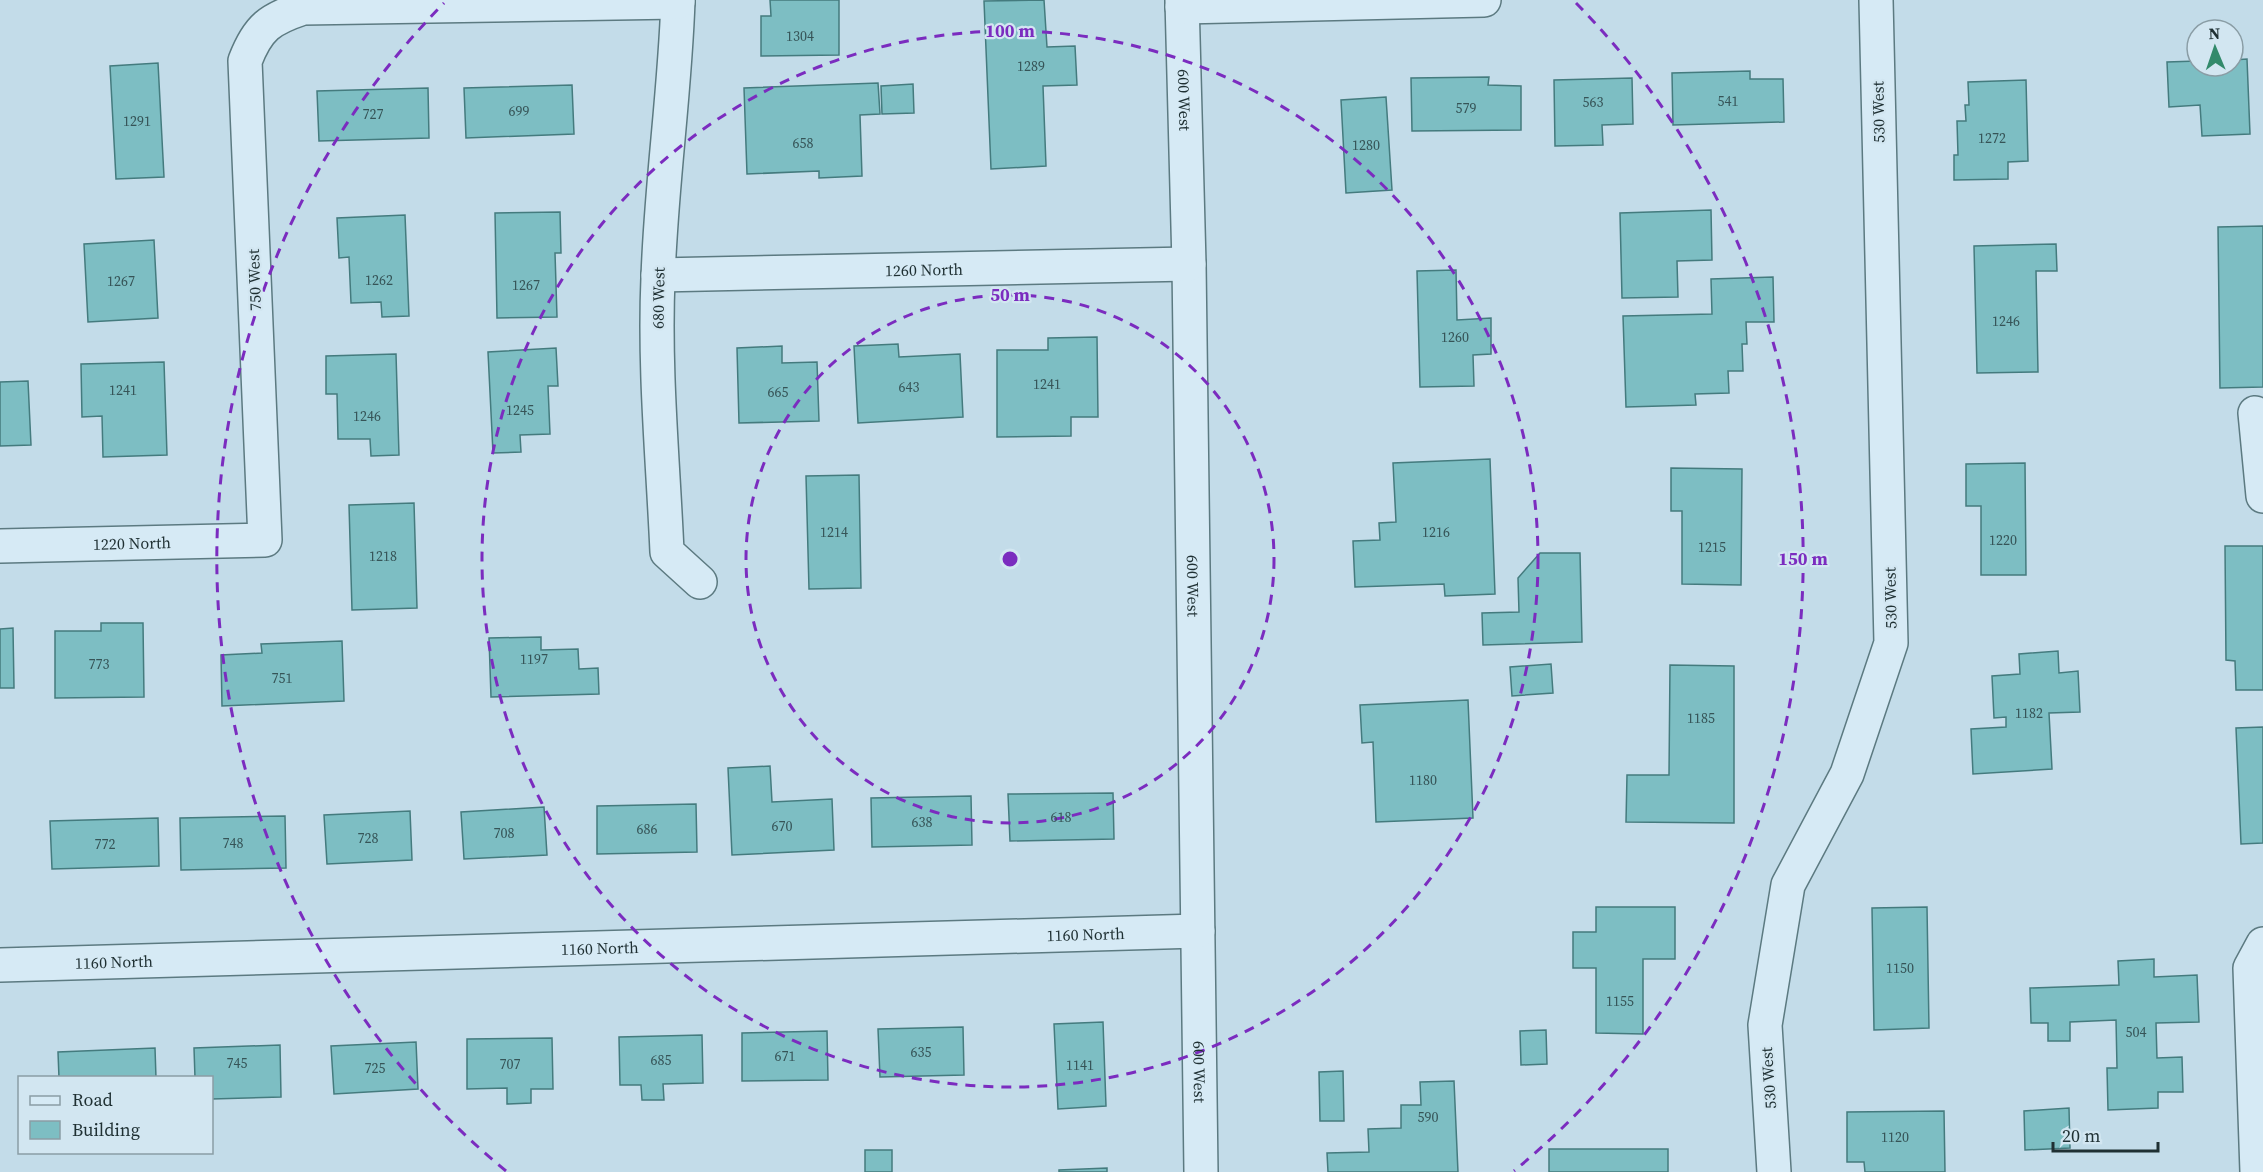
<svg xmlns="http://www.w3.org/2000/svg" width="2263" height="1172" viewBox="0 0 2263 1172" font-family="'Source Serif 4',serif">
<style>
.building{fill:#7dbec3;stroke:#447b7e;stroke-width:1.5}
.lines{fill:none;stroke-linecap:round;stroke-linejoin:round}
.minor-casing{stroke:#5c7a81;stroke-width:36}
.minor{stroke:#d6eaf5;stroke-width:33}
.ring{fill:none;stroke:#7b2cbf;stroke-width:3;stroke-dasharray:10 8}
.labels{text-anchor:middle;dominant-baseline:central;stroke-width:4.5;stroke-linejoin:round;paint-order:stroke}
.number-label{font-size:14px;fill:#365457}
.street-label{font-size:16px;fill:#1f3033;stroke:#d2e6f1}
.centre{fill:#7b2cbf;stroke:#d2e6f1;stroke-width:3}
.ring-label{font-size:18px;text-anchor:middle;font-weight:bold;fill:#7b2cbf;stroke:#d2e6f1;stroke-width:4.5;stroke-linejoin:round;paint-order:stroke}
</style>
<rect width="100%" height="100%" fill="#c3dce9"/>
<g class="building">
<polygon points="770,0 839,0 839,55 761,56 761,16 771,16"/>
<polygon points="1044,0 1047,47 1075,46 1077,85 1043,86 1046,166 991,169 984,1"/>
<polygon points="2247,59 2250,134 2202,136 2200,105 2169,107 2167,62 2197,61 2197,66 2233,66 2233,60"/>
<polygon points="158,63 164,177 116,179 110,66"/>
<polygon points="1750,71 1750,79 1783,79 1784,122 1673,125 1672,73"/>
<polygon points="1489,77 1488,85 1521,86 1521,130 1412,131 1411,78"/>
<polygon points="1632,78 1633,124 1602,125 1603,145 1555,146 1554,80"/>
<polygon points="2026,80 2028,161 2008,162 2008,179 1954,180 1954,155 1958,155 1957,121 1966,121 1965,105 1969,105 1968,82"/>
<polygon points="878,83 880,114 860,115 862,176 819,178 819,171 747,174 744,88"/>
<polygon points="913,84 914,113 882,114 881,86"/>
<polygon points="572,85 574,134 466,138 464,88"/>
<polygon points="428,88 429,138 319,141 317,91"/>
<polygon points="1386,97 1392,190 1346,193 1341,100"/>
<polygon points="1711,210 1712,260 1677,261 1678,297 1622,298 1620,213"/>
<polygon points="560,212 561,253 555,253 557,317 497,318 495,213"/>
<polygon points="405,215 409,316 382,317 381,302 351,303 349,257 339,258 337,218"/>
<polygon points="2263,226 2263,387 2220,388 2218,227"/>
<polygon points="154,240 158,318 88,322 84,244"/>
<polygon points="2056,244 2057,271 2036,271 2038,372 1977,373 1974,246"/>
<polygon points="1456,270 1457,320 1491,318 1491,354 1473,355 1474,386 1420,387 1417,271"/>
<polygon points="1773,277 1774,322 1746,322 1747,344 1742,344 1743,371 1728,371 1729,393 1695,394 1696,405 1626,407 1623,316 1712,314 1711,279"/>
<polygon points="1097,337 1098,417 1071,417 1071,436 997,437 997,350 1048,350 1048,338"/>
<polygon points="898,344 899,357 960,354 963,417 858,423 854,346"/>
<polygon points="782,346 782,363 817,362 819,421 739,423 737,348"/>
<polygon points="556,348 558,386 548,386 550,434 520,435 521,452 493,453 488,352"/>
<polygon points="396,354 399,455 371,456 370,439 338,439 337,394 326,394 326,356"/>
<polygon points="164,362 167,455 103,457 102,416 82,417 81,364"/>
<polygon points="28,381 31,445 0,446 0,382"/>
<polygon points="1490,459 1495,594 1445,596 1444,584 1355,587 1353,541 1380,540 1379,523 1396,522 1393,463"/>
<polygon points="2025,463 2026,575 1981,575 1981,506 1966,506 1966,464"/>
<polygon points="1671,468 1742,469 1741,585 1682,584 1682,511 1671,511"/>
<polygon points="859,475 861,588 809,589 806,476"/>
<polygon points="414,503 417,608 352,610 349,505"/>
<polygon points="2225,546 2263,546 2263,690 2236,690 2235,661 2226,660"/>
<polygon points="1540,553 1580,553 1582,642 1483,645 1482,613 1519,612 1518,578"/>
<polygon points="101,623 143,623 144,697 55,698 55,631 101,631"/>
<polygon points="13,628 14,688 0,688 0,629"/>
<polygon points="541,637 541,650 578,649 579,669 598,668 599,694 491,697 489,638"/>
<polygon points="342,641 344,701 222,706 221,655 262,653 261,644"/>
<polygon points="2058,651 2059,673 2078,671 2080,712 2049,713 2052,769 1973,774 1971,729 2006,727 2006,717 1994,718 1992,676 2020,674 2019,654"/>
<polygon points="1551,664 1553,693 1512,696 1510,667"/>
<polygon points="1670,665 1734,666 1734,823 1626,822 1627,775 1669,775"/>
<polygon points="1468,700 1473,818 1376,822 1373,742 1362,743 1360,705"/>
<polygon points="2263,727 2263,843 2241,844 2236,728"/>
<polygon points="770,766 772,802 832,799 834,850 732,855 728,768"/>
<polygon points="1113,793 1114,839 1010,841 1008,794"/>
<polygon points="971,796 972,845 872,847 871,798"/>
<polygon points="696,804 697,852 597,854 597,806"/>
<polygon points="544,807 547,855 464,859 461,812"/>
<polygon points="410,811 412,860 327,864 324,815"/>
<polygon points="285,816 286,868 181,870 180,818"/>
<polygon points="158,818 159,866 52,869 50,821"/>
<polygon points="1596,907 1675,907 1675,959 1643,959 1643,1034 1596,1033 1596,968 1573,968 1573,932 1596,932"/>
<polygon points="1927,907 1929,1028 1874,1030 1872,908"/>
<polygon points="2154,959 2154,977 2197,975 2199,1022 2156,1023 2157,1058 2182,1057 2183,1092 2158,1092 2158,1108 2108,1110 2107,1068 2117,1068 2116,1020 2070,1022 2070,1041 2048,1041 2048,1023 2031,1023 2030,988 2119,985 2118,961"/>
<polygon points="1103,1022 1106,1106 1058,1109 1054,1024"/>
<polygon points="963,1027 964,1075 880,1077 878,1029"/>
<polygon points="1546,1030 1547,1064 1521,1065 1520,1031"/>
<polygon points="827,1031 828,1080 742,1081 742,1033"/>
<polygon points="702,1035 703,1083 663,1084 664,1100 642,1100 641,1085 620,1085 619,1037"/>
<polygon points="552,1038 553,1089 531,1089 531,1103 507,1104 507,1088 467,1089 467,1039"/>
<polygon points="416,1042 418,1089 334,1094 331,1046"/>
<polygon points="280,1045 281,1097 212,1099 212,1078 195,1078 194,1048"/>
<polygon points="155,1048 156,1078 59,1078 58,1052"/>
<polygon points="1343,1071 1344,1121 1320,1121 1319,1072"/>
<polygon points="1454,1081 1458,1172 1328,1172 1327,1153 1369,1152 1368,1129 1401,1128 1401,1105 1421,1105 1420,1082"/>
<polygon points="2069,1108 2070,1148 2025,1150 2024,1111"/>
<polygon points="1944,1111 1945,1172 1865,1172 1864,1162 1847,1162 1847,1112"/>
<rect x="1549" y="1149" width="119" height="23"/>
<rect x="865" y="1150" width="27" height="22"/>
<polygon points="1107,1168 1107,1172 1059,1172 1059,1170"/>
</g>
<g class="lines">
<g class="minor-casing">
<g id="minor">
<path d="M678,0c-3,93 -17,185 -20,278 -4,91 5,183 9,274l33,30"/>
<path id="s1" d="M1182,0l7,264 12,908"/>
<polyline points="1182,7 1484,0"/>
<path id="s2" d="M658,275l531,-11"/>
<polyline points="2255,413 2263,496"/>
<path id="s3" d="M0,546l265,-6 -20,-479c13,-34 25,-42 58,-53l375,-6"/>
<path id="s4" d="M0,965l1198,-34"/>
<polyline points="1774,1172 1765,1025 1788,885 1847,774 1891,643 1876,0"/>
<polyline points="2257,1172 2250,968 2263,944"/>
</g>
</g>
<use href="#minor" class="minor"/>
</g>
<g class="ring">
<circle cx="1010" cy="559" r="264"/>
<circle cx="1010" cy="559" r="528"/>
<path d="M506 1171A793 793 0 0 1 444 3M1576 3A793 793 0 0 1 1514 1171"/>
</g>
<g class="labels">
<g class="number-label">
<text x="800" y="36">1304</text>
<text x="1031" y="66">1289</text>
<text x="1728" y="101">541</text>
<text x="1593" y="102">563</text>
<text x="1466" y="108">579</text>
<text x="519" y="111">699</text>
<text x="373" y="114">727</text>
<text x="137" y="121">1291</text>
<text x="1992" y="138">1272</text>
<text x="803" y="143">658</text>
<text x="1366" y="145">1280</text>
<text x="379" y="280">1262</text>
<text x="121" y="281">1267</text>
<text x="526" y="285">1267</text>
<text x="2006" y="321">1246</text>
<text x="1455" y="337">1260</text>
<text x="1047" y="384">1241</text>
<text x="909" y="387">643</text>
<text x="123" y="390">1241</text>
<text x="778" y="392">665</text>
<text x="520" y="410">1245</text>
<text x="367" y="416">1246</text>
<text x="834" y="532">1214</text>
<text x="1436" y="532">1216</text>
<text x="2003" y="540">1220</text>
<text x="1712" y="547">1215</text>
<text x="383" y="556">1218</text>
<text x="534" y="659">1197</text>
<text x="99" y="664">773</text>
<text x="282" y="678">751</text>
<text x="2029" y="713">1182</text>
<text x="1701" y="718">1185</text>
<text x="1423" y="780">1180</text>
<text x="1061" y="817">618</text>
<text x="922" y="822">638</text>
<text x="782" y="826">670</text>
<text x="647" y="829">686</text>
<text x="504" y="833">708</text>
<text x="368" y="838">728</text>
<text x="233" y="843">748</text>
<text x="105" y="844">772</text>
<text x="1900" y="968">1150</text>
<text x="1620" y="1001">1155</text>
<text x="2136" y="1032">504</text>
<text x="921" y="1052">635</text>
<text x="785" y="1056">671</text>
<text x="661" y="1060">685</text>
<text x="237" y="1063">745</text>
<text x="510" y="1064">707</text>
<text x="1080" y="1065">1141</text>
<text x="375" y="1068">725</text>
<text x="1428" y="1117">590</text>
<text x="1895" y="1137">1120</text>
</g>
<g class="street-label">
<text stroke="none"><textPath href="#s1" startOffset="100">600 West</textPath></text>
<text transform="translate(1878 112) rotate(-91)">530 West</text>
<text stroke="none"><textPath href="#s2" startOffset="266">1260 North</textPath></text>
<text transform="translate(254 280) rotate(-92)">750 West</text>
<text transform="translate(658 298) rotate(-89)">680 West</text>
<text stroke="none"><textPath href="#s3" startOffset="132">1220 North</textPath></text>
<text stroke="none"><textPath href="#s1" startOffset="586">600 West</textPath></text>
<text transform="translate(1890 598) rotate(-91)">530 West</text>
<text stroke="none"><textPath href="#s4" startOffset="1086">1160 North</textPath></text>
<text stroke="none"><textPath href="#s4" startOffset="600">1160 North</textPath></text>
<text stroke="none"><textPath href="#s4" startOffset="114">1160 North</textPath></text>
<text stroke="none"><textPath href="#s1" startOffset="1072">600 West</textPath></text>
<text transform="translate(1768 1078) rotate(-94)">530 West</text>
</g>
</g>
<circle cx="1010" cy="559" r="9" class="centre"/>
<g class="ring-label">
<text x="1010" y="37">100 m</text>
<text x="1010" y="301">50 m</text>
<text x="1803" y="565">150 m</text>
</g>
<rect x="18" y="1076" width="195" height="78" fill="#d2e6f1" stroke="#8a9da5" stroke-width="1.5"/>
<rect x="30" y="1096" width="30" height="9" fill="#d6eaf5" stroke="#8a9da5" stroke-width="1.5"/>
<text x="72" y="1106" font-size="18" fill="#1f3033">Road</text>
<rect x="30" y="1121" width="30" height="18" fill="#7dbec3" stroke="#8a9da5" stroke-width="1.5"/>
<text x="72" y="1136" font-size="18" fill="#1f3033">Building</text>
<g transform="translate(2215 48) rotate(358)"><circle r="28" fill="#d2e6f1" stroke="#8a9da5" stroke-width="1.5"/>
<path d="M0-4.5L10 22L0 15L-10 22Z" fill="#328a6b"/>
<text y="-9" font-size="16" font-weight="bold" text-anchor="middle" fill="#1f3033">N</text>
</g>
<path d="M2053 1142v9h105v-9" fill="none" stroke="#1f3033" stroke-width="3"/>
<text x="2062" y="1142" font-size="18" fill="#1f3033" stroke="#d2e6f1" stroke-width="4.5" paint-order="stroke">20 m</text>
</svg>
